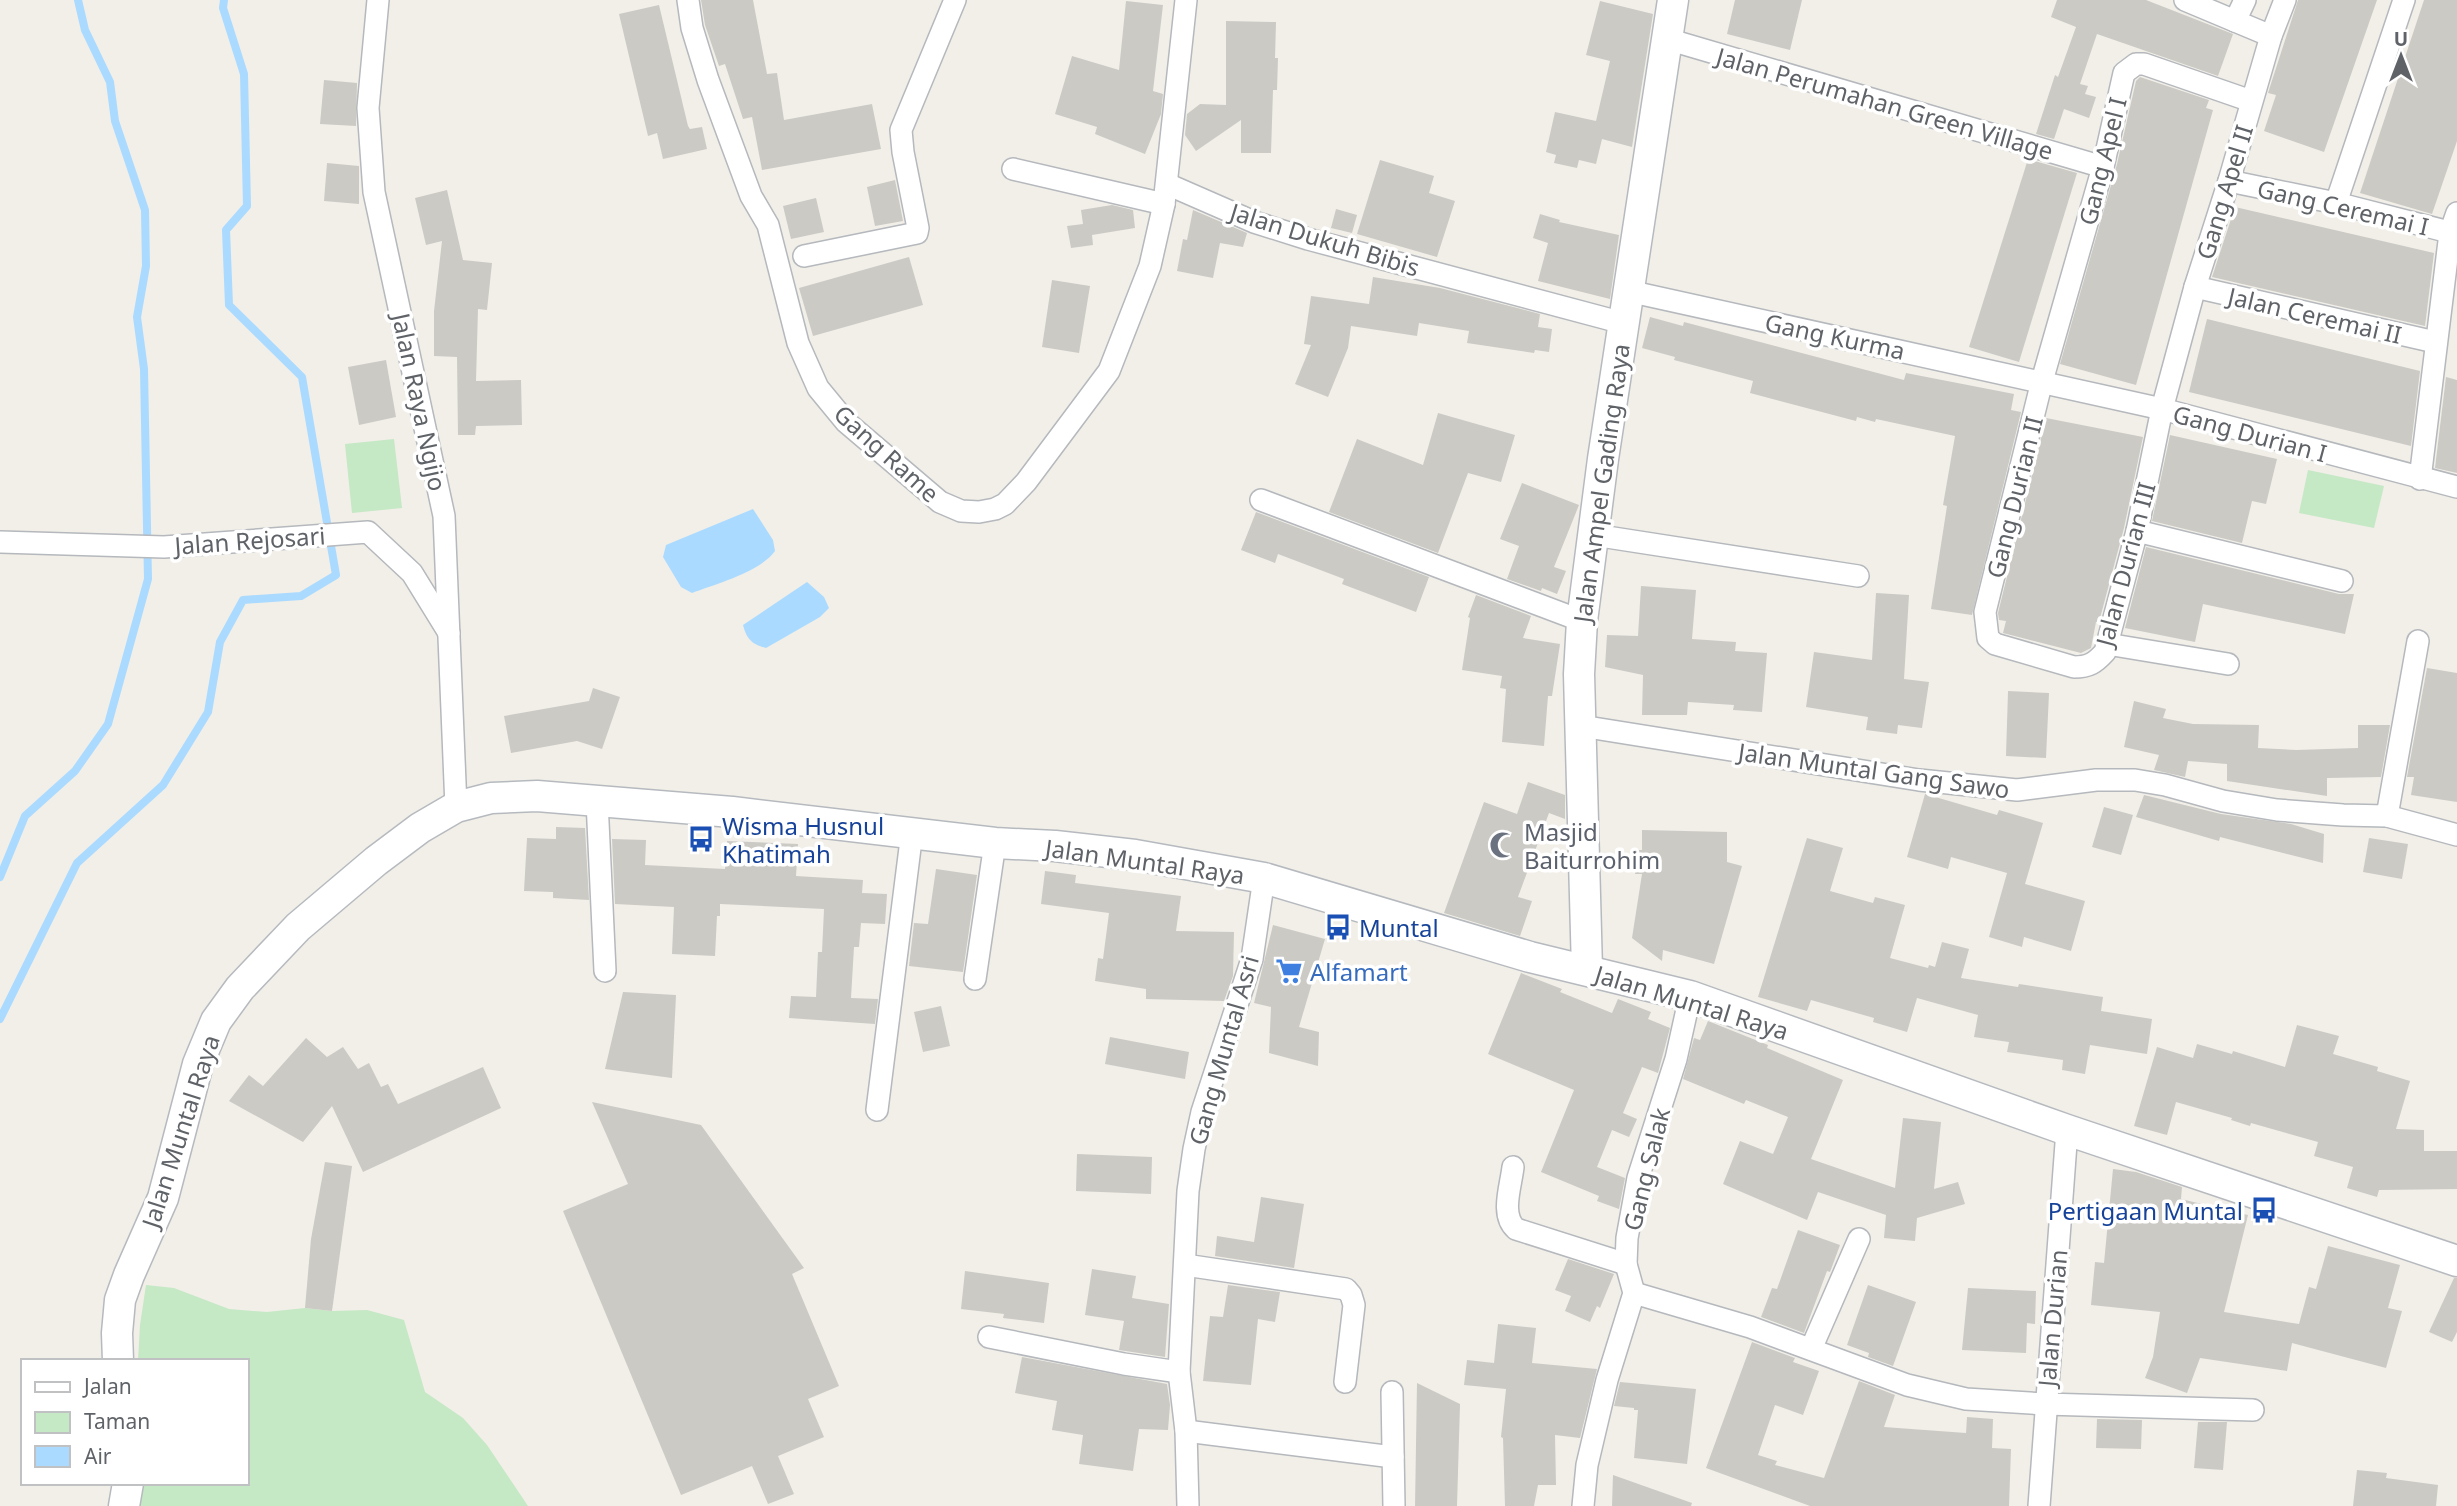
<svg xmlns="http://www.w3.org/2000/svg" width="2457" height="1506" viewBox="0 0 2457 1506" font-family="'Noto Sans',sans-serif">
<style>
.green{fill:#c5e8c5}
.water{fill:#aadaff}
.lines{fill:none;stroke-linecap:round;stroke-linejoin:round}
.stream{stroke:#aadaff;stroke-width:8}
.building{fill:#cccac5}
.minor-casing{stroke:#b5b8bc;stroke-width:24}
.secondary-casing{stroke:#b6babf;stroke-width:33}
.minor{stroke:#fff;stroke-width:21}
.secondary{stroke:#fff;stroke-width:30}
.labels{text-anchor:middle;dominant-baseline:central;stroke-width:7;stroke-linejoin:round;paint-order:stroke}
.street-label{font-size:24px;fill:#5f6368;stroke:#fff}
.transit-label{font-size:24px;fill:#164399;stroke:#fff;text-anchor:start}
.worship-label{font-size:24px;fill:#5b616d;stroke:#fff;text-anchor:start}
.shop-label{font-size:24px;fill:#366cbe;stroke:#fff;text-anchor:start}
</style>
<rect width="100%" height="100%" fill="#f1efe8"/>
<g class="green">
<polygon points="394,439 402,508 352,513 345,444"/>
<polygon points="2308,470 2384,486 2374,528 2299,513"/>
<polygon points="146,1285 174,1288 229,1309 267,1312 305,1308 332,1311 367,1310 404,1320 425,1392 463,1418 487,1445 528,1506 140,1506 139,1483 247,1483 247,1361 138,1361 140,1325"/>
</g>
<g class="water">
<path d="M753,509l20,31 2,11c-15,21 -59,33 -83,42l-11,-6 -18,-30 3,-12z"/>
<path d="M807,582l17,15 5,11 -9,9 -54,31c-14,-4 -19,-8 -23,-23z"/>
</g>
<g class="lines">
<g class="stream">
<polyline points="0,877 25,816 75,771 108,724 148,579 144,369 137,317 146,266 145,210 115,121 110,82 85,30 78,0"/>
<polyline points="0,1019 77,863 163,785 208,712 220,642 243,600 301,596 336,575 302,377 229,305 226,230 247,206 244,74 223,8 224,0"/>
</g>
</g>
<g class="building">
<polygon points="701,0 753,0 767,74 777,73 784,120 872,104 881,149 762,170 752,117 743,119 725,64 719,66 705,25"/>
<polygon points="1735,0 1802,0 1790,50 1727,34"/>
<polygon points="2057,0 2146,0 2233,34 2218,76 2097,34 2080,84 2088,86 2085,94 2096,97 2089,118 2064,109 2054,139 2036,134 2055,75 2058,77 2076,27 2051,17"/>
<polygon points="2298,0 2377,0 2324,152 2264,131 2276,95 2268,93"/>
<polygon points="2424,0 2457,0 2457,141 2432,214 2360,193"/>
<polygon points="1126,1 1163,5 1153,91 1163,94 1161,114 1145,154 1095,134 1097,127 1055,114 1072,56 1119,70"/>
<polygon points="1600,1 1653,14 1632,147 1602,139 1596,164 1579,160 1577,168 1554,163 1556,155 1546,152 1555,112 1596,121 1610,61 1586,55"/>
<polygon points="659,5 688,126 690,129 702,127 707,149 663,159 657,133 648,136 619,14"/>
<polygon points="1226,21 1276,22 1275,58 1278,58 1277,90 1273,90 1271,153 1241,153 1241,120 1196,151 1185,135 1187,114 1200,104 1226,105"/>
<polygon points="2140,77 2209,100 2206,108 2213,110 2136,385 2060,364 2117,164 2136,81"/>
<polygon points="324,80 357,83 356,126 320,124"/>
<polygon points="2028,159 2077,173 2019,362 1969,347"/>
<polygon points="1380,160 1434,176 1429,193 1455,201 1437,257 1357,234"/>
<polygon points="327,163 359,166 359,204 324,201"/>
<polygon points="895,180 903,221 875,226 867,187"/>
<polygon points="447,190 463,260 492,263 487,310 478,309 476,381 521,380 522,425 476,426 475,435 458,435 457,357 434,356 434,311 442,241 426,245 415,198"/>
<polygon points="816,198 824,232 791,239 783,206"/>
<polygon points="1112,205 1133,210 1135,228 1092,235 1093,245 1071,248 1067,226 1083,224 1081,210"/>
<polygon points="2235,207 2434,253 2425,326 2212,277"/>
<polygon points="1336,209 1357,215 1352,233 1331,228"/>
<polygon points="1193,210 1247,233 1243,247 1220,243 1213,278 1177,271 1183,239 1187,240"/>
<polygon points="1540,214 1560,220 1559,222 1619,235 1610,299 1538,281 1548,243 1533,238"/>
<polygon points="909,257 923,305 813,336 799,288"/>
<polygon points="1373,277 1440,288 1540,314 1538,327 1552,329 1549,352 1535,350 1534,353 1467,343 1469,331 1419,323 1417,336 1351,326 1348,348 1328,397 1295,384 1311,345 1304,344 1311,296 1369,304"/>
<polygon points="1052,280 1090,286 1079,353 1042,347"/>
<polygon points="1650,317 1683,326 1684,322 1904,380 1906,373 2014,394 2011,410 2021,412 1972,615 1931,609 1947,506 1943,505 1955,436 1876,419 1875,422 1857,417 1856,421 1750,393 1753,381 1674,360 1675,357 1642,348"/>
<polygon points="2207,319 2420,371 2411,446 2189,392"/>
<polygon points="386,360 396,417 359,425 348,367"/>
<polygon points="2446,377 2457,380 2457,473 2435,468"/>
<polygon points="1438,413 1515,435 1501,482 1468,473 1438,553 1329,512 1357,439 1423,465"/>
<polygon points="2046,418 2143,437 2124,528 2099,622 2096,622 2091,648 2081,653 2003,633 2006,621 1999,620 1998,613"/>
<polygon points="2170,435 2277,459 2266,504 2252,501 2242,543 2152,521"/>
<polygon points="1522,483 1579,505 1554,567 1566,571 1557,594 1542,588 1541,591 1507,579 1519,546 1500,539"/>
<polygon points="1256,512 1429,577 1416,612 1342,584 1344,579 1278,554 1275,563 1241,550"/>
<polygon points="2146,547 2339,594 2354,594 2345,634 2203,604 2195,642 2125,628"/>
<polygon points="1641,586 1696,590 1692,639 1736,642 1735,651 1767,653 1762,712 1733,710 1734,705 1688,702 1687,715 1642,715 1643,675 1605,667 1607,635 1638,636"/>
<polygon points="1876,593 1909,595 1904,679 1929,682 1922,728 1898,725 1897,734 1866,730 1868,717 1806,707 1814,652 1872,660"/>
<polygon points="1476,595 1531,616 1523,638 1560,644 1552,696 1548,696 1544,746 1502,742 1506,689 1500,688 1502,676 1462,670 1470,618 1468,617"/>
<polygon points="2427,668 2457,673 2457,802 2411,795 2414,777 2407,777"/>
<polygon points="593,688 620,697 602,749 577,741 511,753 504,716 589,701"/>
<polygon points="2008,691 2049,693 2046,758 2006,756"/>
<polygon points="2134,701 2166,709 2163,718 2193,724 2259,725 2258,748 2296,750 2358,748 2358,725 2390,725 2381,777 2327,778 2327,796 2227,781 2227,764 2188,761 2185,777 2154,770 2159,755 2124,747"/>
<polygon points="1528,782 1565,795 1565,819 1549,813 1518,897 1532,901 1520,936 1444,913 1484,802 1517,814"/>
<polygon points="1925,794 1997,815 1999,810 2043,823 2025,884 2085,901 2071,951 2024,937 2022,947 1989,937 2007,873 1951,857 1948,869 1907,857"/>
<polygon points="2144,795 2221,814 2291,824 2324,834 2323,863 2220,837 2219,841 2136,817"/>
<polygon points="2104,807 2133,815 2121,855 2092,847"/>
<polygon points="556,827 585,828 589,900 553,898 553,892 524,891 527,838 556,839"/>
<polygon points="1642,830 1727,832 1727,862 1742,866 1714,964 1663,950 1662,961 1632,938 1642,874 1635,874 1635,850 1642,850"/>
<polygon points="1807,838 1843,848 1830,891 1873,903 1875,897 1905,905 1890,958 1928,968 1929,965 1935,967 1942,942 1969,949 1961,978 2018,987 2019,984 2103,997 2101,1011 2152,1019 2147,1054 2090,1045 2085,1074 2062,1070 2063,1060 2007,1052 2009,1042 1974,1037 1978,1015 1917,998 1907,1032 1873,1022 1874,1018 1811,1000 1807,1011 1758,997"/>
<polygon points="2369,838 2408,844 2402,879 2363,872"/>
<polygon points="612,839 646,840 645,865 725,869 727,841 798,844 796,876 863,880 862,893 887,894 885,924 861,923 859,947 854,947 851,998 878,999 875,1024 789,1018 791,996 816,997 818,952 822,952 824,909 720,904 720,916 717,916 715,956 672,954 674,907 615,904"/>
<polygon points="936,869 977,875 963,972 909,966 914,923 928,924"/>
<polygon points="1045,871 1076,875 1075,883 1181,896 1176,931 1234,932 1233,976 1224,1001 1146,999 1146,989 1095,981 1098,958 1103,959 1109,913 1041,904"/>
<polygon points="1273,925 1325,939 1299,1027 1319,1032 1318,1066 1269,1053 1271,1007 1254,1003"/>
<polygon points="1521,973 1562,989 1560,992 1612,1013 1618,999 1651,1012 1648,1019 1670,1028 1658,1073 1642,1067 1623,1113 1637,1119 1629,1137 1612,1130 1597,1167 1625,1178 1619,1209 1597,1201 1599,1196 1541,1172 1574,1090 1488,1054"/>
<polygon points="623,992 676,995 672,1078 605,1069"/>
<polygon points="941,1006 950,1046 923,1052 914,1012"/>
<polygon points="1708,1021 1768,1045 1767,1048 1843,1080 1811,1159 1895,1188 1903,1118 1941,1122 1934,1189 1958,1182 1965,1204 1917,1218 1915,1241 1884,1238 1886,1215 1818,1192 1807,1220 1723,1184 1740,1141 1773,1154 1788,1117 1746,1100 1744,1104 1683,1079 1694,1038 1700,1040"/>
<polygon points="2297,1025 2339,1036 2333,1054 2378,1067 2377,1071 2410,1081 2396,1129 2424,1130 2424,1151 2457,1151 2457,1189 2379,1190 2377,1197 2347,1188 2353,1167 2314,1156 2318,1142 2251,1123 2250,1126 2231,1120 2232,1118 2176,1102 2167,1135 2134,1126 2157,1047 2193,1058 2197,1044 2232,1054 2233,1051 2285,1067"/>
<polygon points="1110,1037 1189,1052 1185,1079 1105,1064"/>
<polygon points="306,1038 327,1057 343,1047 358,1069 369,1063 381,1087 388,1084 398,1104 483,1067 501,1108 363,1172 332,1106 303,1142 229,1101 249,1075 263,1086"/>
<polygon points="592,1102 701,1125 804,1268 792,1274 839,1386 808,1399 824,1437 778,1456 794,1494 768,1504 752,1466 681,1495 563,1211 628,1184"/>
<polygon points="1077,1154 1152,1157 1151,1194 1076,1191"/>
<polygon points="325,1162 352,1166 332,1311 305,1308 311,1239"/>
<polygon points="2113,1169 2136,1172 2182,1187 2181,1199 2248,1215 2224,1312 2299,1324 2309,1287 2316,1289 2328,1246 2400,1265 2388,1308 2402,1311 2386,1368 2292,1343 2287,1371 2200,1358 2187,1393 2145,1378 2153,1357 2160,1312 2091,1305 2095,1262 2104,1263"/>
<polygon points="1261,1197 1304,1204 1294,1268 1215,1256 1217,1236 1254,1242"/>
<polygon points="1798,1230 1840,1245 1830,1272 1827,1271 1804,1333 1761,1317 1772,1288 1777,1289"/>
<polygon points="1568,1259 1614,1274 1600,1308 1597,1306 1590,1322 1565,1311 1571,1296 1555,1290"/>
<polygon points="1092,1269 1136,1276 1132,1298 1169,1304 1165,1357 1119,1350 1124,1321 1085,1315"/>
<polygon points="965,1271 1049,1283 1044,1323 1003,1318 1004,1314 961,1309"/>
<polygon points="2454,1278 2457,1278 2457,1332 2452,1342 2429,1332"/>
<polygon points="1228,1285 1280,1292 1275,1322 1258,1319 1251,1385 1203,1381 1210,1316 1223,1317"/>
<polygon points="1868,1285 1916,1302 1893,1366 1868,1357 1869,1353 1847,1345"/>
<polygon points="1968,1288 2036,1291 2035,1324 2027,1323 2026,1353 1962,1350"/>
<polygon points="1498,1324 1536,1328 1532,1363 1597,1369 1580,1438 1555,1435 1556,1485 1538,1485 1534,1506 1505,1506 1503,1438 1501,1437 1506,1389 1464,1385 1467,1360 1494,1363"/>
<polygon points="1752,1342 1795,1358 1793,1362 1819,1371 1803,1415 1775,1405 1758,1455 1777,1461 1775,1465 1824,1478 1859,1381 1895,1395 1884,1427 1966,1433 1967,1417 1993,1419 1992,1448 2011,1449 2009,1506 1810,1506 1706,1468"/>
<polygon points="1022,1357 1167,1384 1170,1405 1168,1430 1139,1429 1133,1471 1079,1464 1083,1435 1052,1430 1057,1401 1015,1393"/>
<polygon points="1620,1382 1696,1389 1687,1464 1634,1458 1638,1410 1634,1410 1634,1408 1614,1406"/>
<polygon points="1417,1383 1460,1404 1457,1506 1415,1506"/>
<polygon points="2097,1419 2142,1420 2141,1449 2096,1448"/>
<polygon points="2198,1422 2227,1422 2223,1470 2194,1468"/>
<polygon points="2357,1470 2387,1473 2386,1478 2438,1485 2436,1506 2353,1506"/>
<polygon points="1613,1475 1692,1503 1691,1506 1612,1506"/>
</g>
<g class="lines">
<g class="minor-casing">
<g id="minor">
<polyline points="378,0 368,108 374,192 444,516 456,807"/>
<polyline points="688,0 692,28 708,80 751,196 768,225 798,343 818,388 846,422 940,502 961,511 979,512 995,509 1005,504 1026,482 1109,371 1150,266 1164,204 1186,0"/>
<polyline points="2185,0 2235,21"/>
<path d="M2245,0l-10,21 36,15 -42,145 -34,106 -33,122 -25,122 -32,121c-10,11 -16,15 -31,15l-79,-23 -7,-6 -3,-26 57,-231 61,-214 21,-94 12,-9h8l107,37"/>
<polyline points="2271,36 2285,0"/>
<polyline points="1667,39 2103,167"/>
<polyline points="1013,169 1164,204"/>
<polyline points="2229,181 2336,203 2457,234"/>
<polyline points="1167,184 1254,222 1308,239 1623,323"/>
<polyline points="2336,203 2404,0"/>
<polyline points="804,256 917,233 918,228 903,152 901,130 955,0"/>
<polyline points="2195,287 2435,342"/>
<polyline points="1628,291 2162,409 2457,487"/>
<polyline points="2420,479 2450,233 2457,213"/>
<polyline points="1261,500 1582,621"/>
<polyline points="2137,531 2342,581"/>
<polyline points="1594,535 1858,576"/>
<polyline points="0,542 164,547 368,532 412,573 449,633"/>
<polyline points="2107,644 2228,664"/>
<polyline points="1581,726 1919,780 2017,790 2096,780 2135,780 2165,785 2223,801 2277,810 2343,815 2387,816 2457,835"/>
<polyline points="597,801 605,971"/>
<polyline points="2387,816 2418,641"/>
<polyline points="975,979 995,843"/>
<polyline points="877,1110 912,832"/>
<path d="M1513,1167c-2,19 -13,48 3,62l110,35"/>
<polyline points="1185,1265 1346,1289 1351,1295 1354,1305 1345,1382"/>
<polyline points="1634,1293 1750,1327 1907,1385 1966,1399 2045,1404 2253,1410"/>
<polyline points="989,1337 1124,1364 1179,1372"/>
<polyline points="1811,1349 1859,1239"/>
<polyline points="1392,1392 1394,1506"/>
<polyline points="1186,1431 1393,1457"/>
<polyline points="1188,1506 1186,1431 1179,1372 1188,1191 1194,1149 1202,1112 1252,959 1264,878"/>
<polyline points="1583,1506 1587,1465 1607,1380 1634,1293 1626,1264 1627,1238 1638,1178 1676,1059 1690,996"/>
<polyline points="2039,1506 2067,1130"/>
</g>
</g>
<g class="secondary-casing">
<g id="secondary">
<polyline points="1587,970 1579,674 1582,621 1603,459 1673,0"/>
<polyline points="118,1361 117,1333 120,1300 129,1275 163,1198 198,1064 216,1021 240,988 298,927 376,861 420,828 456,807 491,798 537,796 732,812 995,843 1055,846 1135,855 1264,878 1530,957 1690,996 2067,1130 2457,1261"/>
<polyline points="124,1506 128,1483"/>
</g>
</g>
<use href="#minor" class="minor"/>
<use href="#secondary" class="secondary"/>
</g>
<defs>
<g id="bus-bare" transform="scale(2.1)"><path d="M-5-6H5V4H4V6H2V4H-2V6H-4V4H-5ZM-3.5-4V0h7V-4ZM-3.5 1.2v1.5H-2V1.2ZM2 1.2v1.5H3.5V1.2Z" fill="#1a4fb4" stroke="#fff" stroke-width="2.5" paint-order="stroke"/></g>
<g id="mosque-bare" transform="scale(2.1)"><path d="M3.5-4.9A6 6 0 1 0 3.5 4.9A5 5 0 1 1 3.5-4.9Z" fill="#6b7280" stroke="#fff" stroke-width="2.5" paint-order="stroke"/></g>
<g id="supermarket-bare" transform="scale(2.1)"><path d="M-6-5.5h2.5l.6 2H6L4.5 2H-2.5L-4.4-4H-6ZM-1.5 3.2a1.3 1.3 0 1 0 .1 0ZM3 3.2a1.3 1.3 0 1 0 .1 0Z" fill="#3f7fe0" stroke="#fff" stroke-width="2.5" paint-order="stroke"/></g>
</defs>
<g fill-rule="evenodd">
<use href="#bus-bare" x="701" y="839"/>
<use href="#mosque-bare" x="1503" y="845"/>
<use href="#bus-bare" x="1338" y="927"/>
<use href="#supermarket-bare" x="1289" y="971"/>
<use href="#bus-bare" x="2264" y="1210"/>
</g>
<g class="labels">
<g class="street-label">
<text transform="translate(1885 103) rotate(16)">Jalan Perumahan Green Village</text>
<text transform="translate(2102 161) rotate(-76)">Gang Apel I</text>
<text transform="translate(2224 192) rotate(-73)">Gang Apel II</text>
<text transform="translate(2343 207) rotate(13)">Gang Ceremai I</text>
<text transform="translate(1325 239) rotate(17)">Jalan Dukuh Bibis</text>
<text transform="translate(2315 315) rotate(13)">Jalan Ceremai II</text>
<text transform="translate(1835 336) rotate(12)">Gang Kurma</text>
<text transform="translate(420 402) rotate(78)">Jalan Raya Ngijo</text>
<text transform="translate(2250 433) rotate(15)">Gang Durian I</text>
<text transform="translate(887 453) rotate(42)">Gang Rame</text>
<text transform="translate(1601 483) rotate(-82)">Jalan Ampel Gading Raya</text>
<text transform="translate(2014 497) rotate(-76)">Gang Durian II</text>
<text transform="translate(250 540) rotate(-4)">Jalan Rejosari</text>
<text transform="translate(2125 564) rotate(-75)">Jalan Durian III</text>
<text transform="translate(1874 770) rotate(8)">Jalan Muntal Gang Sawo</text>
<text transform="translate(1145 861) rotate(8)">Jalan Muntal Raya</text>
<text transform="translate(1692 1002) rotate(17)">Jalan Muntal Raya</text>
<text transform="translate(1223 1050) rotate(-74)">Gang Muntal Asri</text>
<text transform="translate(180 1131) rotate(-72)">Jalan Muntal Raya</text>
<text transform="translate(1646 1169) rotate(-76)">Gang Salak</text>
<text transform="translate(2052 1318) rotate(-85)">Jalan Durian</text>
</g>
<g class="transit-label">
<text x="722" y="825">Wisma Husnul<tspan x="722" dy="28">Khatimah</tspan></text>
<text x="1359" y="927">Muntal</text>
<text x="2243" y="1210" text-anchor="end">Pertigaan Muntal</text>
</g>
<g class="worship-label">
<text x="1524" y="831">Masjid<tspan x="1524" dy="28">Baiturrohim</tspan></text>
</g>
<g class="shop-label">
<text x="1310" y="971">Alfamart</text>
</g>
</g>
<rect x="21" y="1359" width="228" height="126" fill="#ffffff" stroke="#bfc1c3" stroke-width="2"/>
<rect x="35" y="1382" width="35" height="10" fill="#ffffff" stroke="#bfc1c3" stroke-width="2"/>
<text x="84" y="1394" font-size="21" fill="#5f6368">Jalan</text>
<rect x="35" y="1412" width="35" height="21" fill="#c5e8c5" stroke="#bfc1c3" stroke-width="2"/>
<text x="84" y="1429" font-size="21" fill="#5f6368">Taman</text>
<rect x="35" y="1446" width="35" height="21" fill="#aadaff" stroke="#bfc1c3" stroke-width="2"/>
<text x="84" y="1464" font-size="21" fill="#5f6368">Air</text>
<g transform="translate(2401 56)" stroke="#ffffff" stroke-width="5" paint-order="stroke">
<path d="M0-5L12 26L0 18L-12 26Z" fill="#5f6368"/>
<text y="-10" font-size="19" font-weight="bold" text-anchor="middle" fill="#5f6368">U</text>
</g>
</svg>
